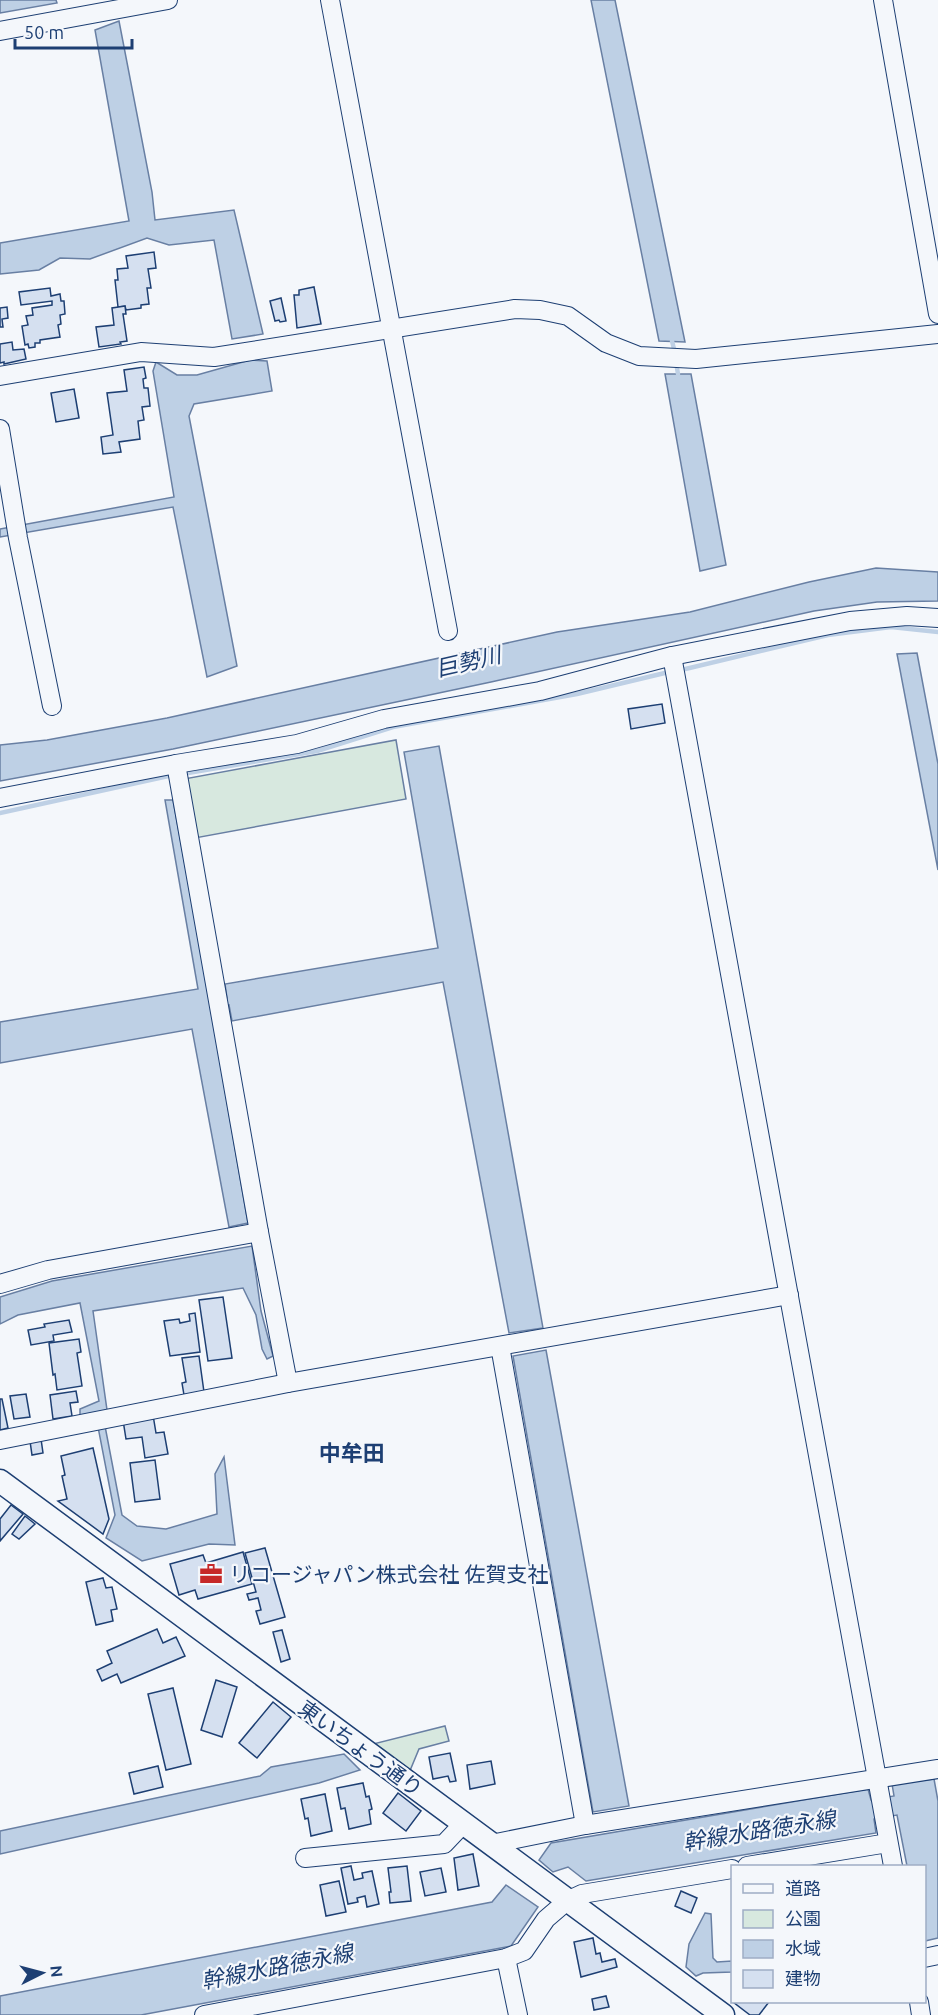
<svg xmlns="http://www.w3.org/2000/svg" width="938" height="2015" viewBox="0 0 938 2015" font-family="Ubuntu,'Noto Sans JP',sans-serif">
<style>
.green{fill:#d7e8df;stroke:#687fa3;stroke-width:1.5}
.water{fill:#bed0e5;stroke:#687fa3;stroke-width:1.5}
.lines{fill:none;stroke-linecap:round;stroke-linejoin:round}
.stream{stroke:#bed0e5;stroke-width:4.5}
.building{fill:#d5e0f0;stroke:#1d3f73;stroke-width:1.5}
.minor-casing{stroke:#1d3f73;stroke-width:20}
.major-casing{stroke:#1d3f73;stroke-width:25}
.minor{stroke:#f4f7fb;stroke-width:18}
.major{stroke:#f4f7fb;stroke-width:22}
.labels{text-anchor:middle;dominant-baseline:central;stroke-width:4.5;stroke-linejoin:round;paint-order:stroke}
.poi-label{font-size:21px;fill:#1d3f73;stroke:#f4f7fb;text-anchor:start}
.street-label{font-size:21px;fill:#1d3f73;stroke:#f4f7fb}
.water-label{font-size:22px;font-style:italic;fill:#1d3f73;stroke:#f4f7fb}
.neighbourhood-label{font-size:22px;font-weight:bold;fill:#1d3f73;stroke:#f4f7fb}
</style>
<rect width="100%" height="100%" fill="#f4f7fb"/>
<g class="green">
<polygon points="396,740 406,799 195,838 184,779"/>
<polygon points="445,1726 449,1741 419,1749 409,1773 373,1744"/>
</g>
<g class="water">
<polygon points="0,0 56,0 57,3 0,13"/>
<polygon points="591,0 615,0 685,342 659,341"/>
<polygon points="119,21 152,192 155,220 234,210 263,334 232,339 214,240 169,245 147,238 90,259 60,258 39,270 0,274 0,243 129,221 95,30"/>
<polygon points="250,360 267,361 272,391 194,404 189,416 237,666 207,677 173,507 0,537 0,529 174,497 153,371 156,362 177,375 197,375"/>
<polygon points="665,374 691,374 726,565 700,571"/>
<polygon points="876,568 938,572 938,601 877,602 814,611 491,682 173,749 0,781 0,745 47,740 167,718 557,632 690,612 809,582"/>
<polygon points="917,653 938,764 938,870 897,654"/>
<polygon points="439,746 543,1328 509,1333 443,982 232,1021 229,1005 211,1009 248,1223 229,1227 192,1029 0,1063 0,1022 198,989 165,800 173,800 211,1004 227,998 225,984 438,948 404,752"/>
<polygon points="252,1246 261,1311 273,1356 267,1359 262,1349 256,1315 243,1288 93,1311 107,1410 80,1416 80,1409 99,1401 80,1303 18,1315 0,1324 0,1297 52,1281"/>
<polygon points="546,1350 629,1806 593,1812 513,1356"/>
<polygon points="105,1426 122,1515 137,1526 166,1529 217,1514 215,1474 224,1457 235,1545 209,1544 142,1561 106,1538 115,1515 98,1427"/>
<polygon points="344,1754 360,1770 319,1783 0,1854 0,1831 260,1776 271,1767"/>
<polygon points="934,1779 938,1801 938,1938 925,1941 924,1866 907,1866 897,1815 874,1819 876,1833 586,1881 568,1867 553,1872 539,1860 551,1843 868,1789 871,1800 894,1796 892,1784"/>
<polygon points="506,1885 538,1907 511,1946 141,2015 0,2015 0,1996 492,1902"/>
<polygon points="705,1913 711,1914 713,1958 717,1962 732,1961 732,1972 703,1973 696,1976 686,1967 689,1944"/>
</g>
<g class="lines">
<g class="stream">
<polyline points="672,341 675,353"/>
<polyline points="676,362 678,374"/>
<polyline points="677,671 828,635 891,627 938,632"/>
<polyline points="182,774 317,751 393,727 577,694 669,672"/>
<polyline points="0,813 173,775"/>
</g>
</g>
<g class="building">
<polygon points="154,252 156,268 148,269 151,288 147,288 149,304 141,305 141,308 126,310 125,306 118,307 115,280 118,280 117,269 128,268 126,256"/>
<polygon points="314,287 321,324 297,328 294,295 299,295 299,290"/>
<polygon points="50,288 51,296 60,294 61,301 64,301 65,314 60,315 61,324 58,325 60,337 40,340 40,343 35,343 35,347 29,348 28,344 25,345 22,326 28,325 26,316 33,315 32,308 52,305 52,301 21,305 19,292"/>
<polygon points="281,298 286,321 280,322 279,320 275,321 270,301"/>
<polygon points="125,306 126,314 123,314 127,341 120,342 121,344 99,347 96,327 114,325 112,308"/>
<polygon points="7,307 8,318 2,319 3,327 0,327 0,308"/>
<polygon points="12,342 13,350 24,349 26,359 4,364 4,362 0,363 0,344"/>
<polygon points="144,367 146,378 143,379 144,388 148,388 150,406 142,407 144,420 138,421 140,439 119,442 121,452 103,454 101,437 113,435 107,393 127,391 124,370"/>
<polygon points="74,389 79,418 56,422 51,393"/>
<polygon points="662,704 665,723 631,729 628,709"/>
<polygon points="223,1297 232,1358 208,1361 199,1300"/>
<polygon points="195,1313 200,1352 170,1356 164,1321 179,1319 180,1323 190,1321 189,1314"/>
<polygon points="69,1320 72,1332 53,1335 54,1341 31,1345 28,1330 45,1327 44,1324"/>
<polygon points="79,1339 81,1352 77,1353 82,1386 57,1390 55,1374 53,1375 49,1343"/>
<polygon points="199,1356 204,1392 184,1395 182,1383 186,1382 182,1358"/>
<polygon points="76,1391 78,1402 70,1403 72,1416 53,1419 50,1395"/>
<polygon points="26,1394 30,1417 14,1419 10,1396"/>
<polygon points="0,1399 2,1399 8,1428 0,1430"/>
<polygon points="153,1415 156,1433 164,1432 168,1454 145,1458 142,1437 126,1439 123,1420"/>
<polygon points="41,1439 43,1453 32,1455 30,1441"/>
<polygon points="93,1448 109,1519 103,1534 58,1501 67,1499 62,1476 65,1475 61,1456"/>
<polygon points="155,1460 160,1499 135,1502 130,1463"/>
<polygon points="11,1505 23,1514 0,1541 0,1519"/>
<polygon points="25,1516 35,1524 19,1539 12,1534"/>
<polygon points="265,1548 285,1617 260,1624 256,1611 261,1610 258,1598 249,1600 247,1594 256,1592 245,1553"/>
<polygon points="243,1552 252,1584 198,1599 195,1590 179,1595 170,1564 203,1555 206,1563"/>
<polygon points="103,1578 106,1588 112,1587 117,1609 111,1610 113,1621 96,1625 86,1582"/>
<polygon points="157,1629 163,1643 176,1637 185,1656 121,1683 117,1674 102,1681 97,1670 112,1663 107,1651"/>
<polygon points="282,1630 290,1659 281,1662 273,1632"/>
<polygon points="216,1680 237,1687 222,1737 201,1730"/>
<polygon points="173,1688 191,1764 166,1770 148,1694"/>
<polygon points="273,1702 291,1717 257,1758 239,1743"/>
<polygon points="450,1753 456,1781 450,1782 448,1776 433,1779 429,1757"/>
<polygon points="491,1761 495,1784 470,1789 467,1765"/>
<polygon points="158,1766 163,1787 134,1794 129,1773"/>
<polygon points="363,1783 366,1797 369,1796 372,1809 369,1810 371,1824 349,1829 345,1808 341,1809 337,1788"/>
<polygon points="398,1793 421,1811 406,1831 383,1813"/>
<polygon points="325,1794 332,1831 311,1836 308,1818 305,1819 301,1799"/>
<polygon points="473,1854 479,1886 458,1890 454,1858"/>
<polygon points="351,1866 354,1880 363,1878 362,1873 372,1871 379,1904 367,1907 365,1896 357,1898 358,1902 348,1904 341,1868"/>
<polygon points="407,1866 411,1901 390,1903 389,1892 391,1892 388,1868"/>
<polygon points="441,1868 446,1892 425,1896 420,1872"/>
<polygon points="339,1881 346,1912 326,1916 320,1885"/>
<polygon points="681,1891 697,1898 691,1913 675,1906"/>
<polygon points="593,1938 596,1954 600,1953 602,1962 615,1959 617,1967 581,1977 574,1942"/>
<polygon points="606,1996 609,2007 594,2010 592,1999"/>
<polygon points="733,2002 769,2002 759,2015 750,2015"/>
</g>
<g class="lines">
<g class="minor-casing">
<g id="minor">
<polyline points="330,0 448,631"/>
<polyline points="883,0 938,314"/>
<polyline points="0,31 168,0"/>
<polyline points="0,376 141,352 214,357 515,309 540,310 568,316 606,343 639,356 696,359 938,334"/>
<polyline points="0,429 18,538 52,706"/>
<polyline points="672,656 893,1866"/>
<polyline points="176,764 297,744 384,719 540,691 672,656 850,621 907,616 938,618"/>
<polyline points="0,798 176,764 259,1232 288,1383"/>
<polyline points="0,1284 48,1270 259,1232"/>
<polyline points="500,1346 585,1825"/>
<polyline points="0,1440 288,1383 789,1295"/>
<polyline points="491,1844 585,1825 938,1769"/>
<polyline points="305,1858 444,1844 463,1824"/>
<polyline points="747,1866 888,1843"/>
<polyline points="506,1958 518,2015"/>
<polyline points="924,1958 938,1955"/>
<polyline points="919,2002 921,2015"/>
<polyline points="204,2015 506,1958 524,1951 546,1919 567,1901 582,1894 732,1869"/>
</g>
</g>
<g class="major-casing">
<polyline id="major" points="0,1481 723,2015"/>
</g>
<use href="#minor" class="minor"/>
<use href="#major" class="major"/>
</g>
<defs>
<g id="office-bare" transform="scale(1.8)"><path d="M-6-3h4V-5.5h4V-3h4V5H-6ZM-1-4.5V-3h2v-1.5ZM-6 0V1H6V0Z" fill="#c62828" stroke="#f4f7fb" stroke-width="2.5" paint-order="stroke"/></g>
</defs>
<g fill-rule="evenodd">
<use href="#office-bare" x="211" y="1574"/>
</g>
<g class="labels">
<g class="poi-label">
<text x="229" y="1574">リコージャパン株式会社 佐賀支社</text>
</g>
<g class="street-label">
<text transform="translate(361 1748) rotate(36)">東いちょう通り</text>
</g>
<g class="water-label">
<text transform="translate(468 661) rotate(-13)">巨勢川</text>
<text transform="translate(759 1830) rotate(-9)">幹線水路徳永線</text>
<text transform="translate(277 1966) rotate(-11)">幹線水路徳永線</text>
</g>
<g class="neighbourhood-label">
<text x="352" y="1452">中牟田</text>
</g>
</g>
<rect x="731" y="1865" width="195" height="138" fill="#f4f7fb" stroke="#9eadc5" stroke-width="1.5"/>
<rect x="743" y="1884" width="30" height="9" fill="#f4f7fb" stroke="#9eadc5" stroke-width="1.5"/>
<text x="785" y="1895" font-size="18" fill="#1d3f73">道路</text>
<rect x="743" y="1910" width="30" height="18" fill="#d7e8df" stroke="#9eadc5" stroke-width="1.5"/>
<text x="785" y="1925" font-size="18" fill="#1d3f73">公園</text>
<rect x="743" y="1940" width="30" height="18" fill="#bed0e5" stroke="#9eadc5" stroke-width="1.5"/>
<text x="785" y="1955" font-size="18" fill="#1d3f73">水域</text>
<rect x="743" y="1970" width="30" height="18" fill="#d5e0f0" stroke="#9eadc5" stroke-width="1.5"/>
<text x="785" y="1985" font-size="18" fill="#1d3f73">建物</text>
<g transform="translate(42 1973) rotate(84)" stroke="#f4f7fb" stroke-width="4.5" paint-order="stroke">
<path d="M0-4.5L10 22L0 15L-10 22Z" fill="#1d3f73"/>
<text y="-9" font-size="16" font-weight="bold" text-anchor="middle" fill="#1d3f73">N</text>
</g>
<path d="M15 39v9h117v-9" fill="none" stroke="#1d3f73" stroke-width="3"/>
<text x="24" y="39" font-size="18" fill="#1d3f73" stroke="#f4f7fb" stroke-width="4.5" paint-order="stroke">50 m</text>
</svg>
